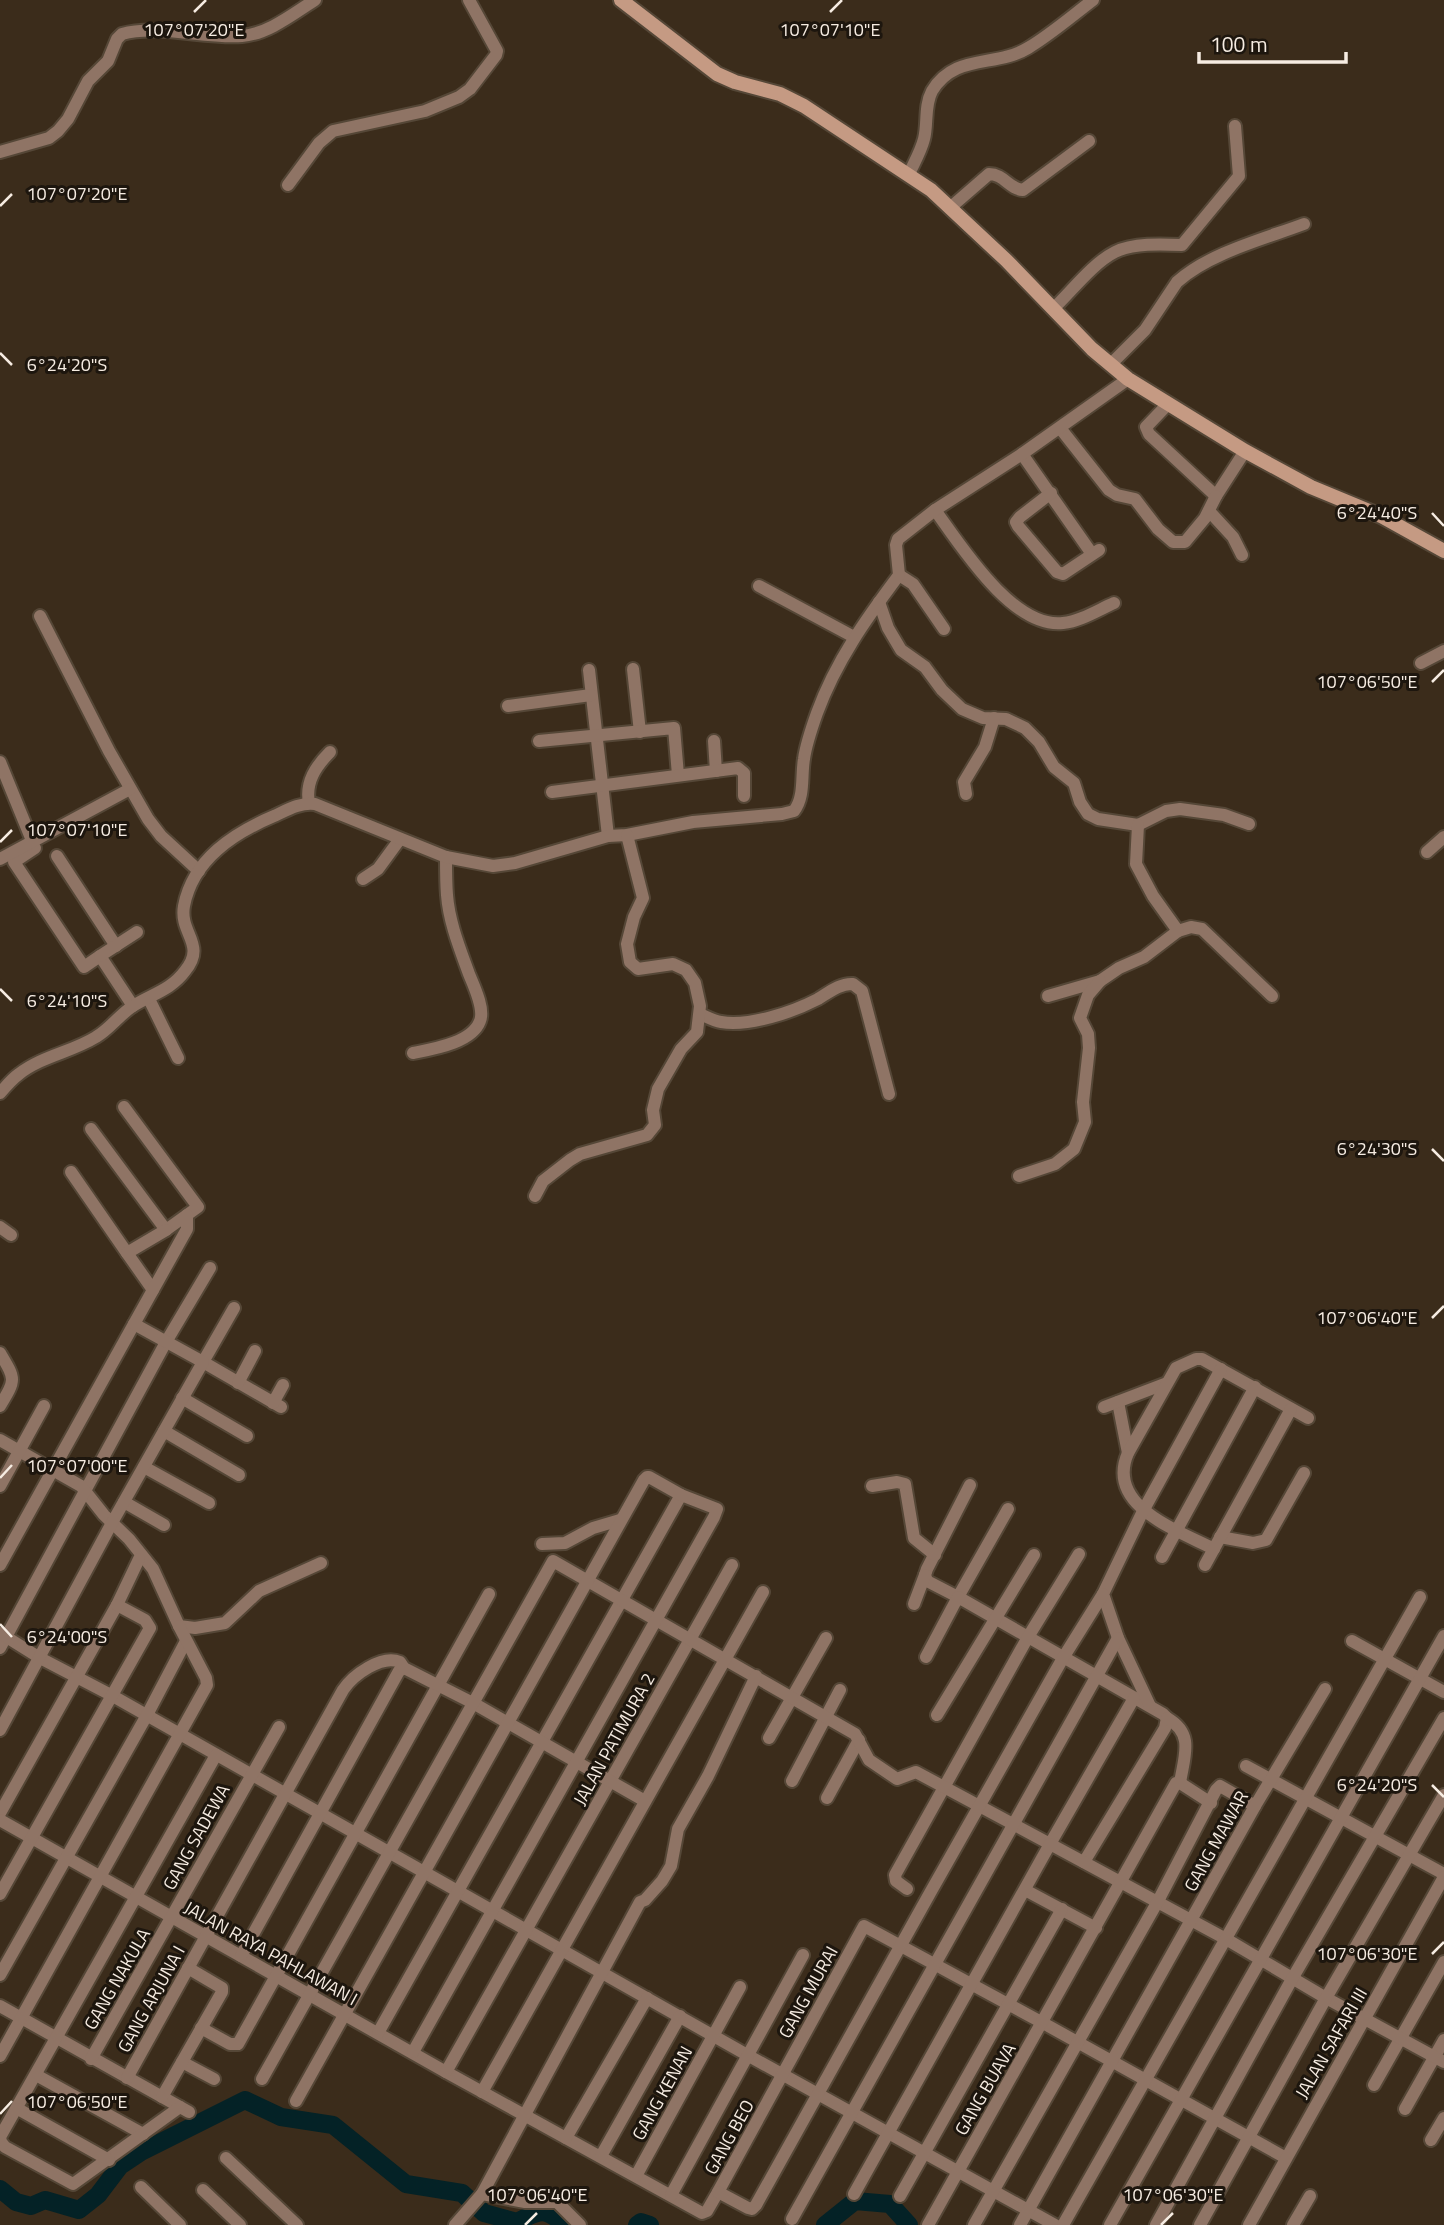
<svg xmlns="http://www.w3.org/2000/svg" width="1444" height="2225" viewBox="0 0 1444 2225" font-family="'Titillium Web',sans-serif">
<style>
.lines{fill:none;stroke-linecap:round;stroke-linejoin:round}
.river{stroke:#042226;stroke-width:18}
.street-casing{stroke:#554737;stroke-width:16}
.secondary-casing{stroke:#554737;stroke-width:18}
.street{stroke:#8f7465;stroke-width:12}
.secondary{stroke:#c59a83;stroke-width:14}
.ticks{fill:none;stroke:#f6ece2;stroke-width:2.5}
.labels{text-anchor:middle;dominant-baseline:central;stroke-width:6;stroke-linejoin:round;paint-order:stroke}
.street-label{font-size:18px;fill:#f6ece2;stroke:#1d160e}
.ticks-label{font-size:18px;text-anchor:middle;fill:#f6ece2;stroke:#1d160e;stroke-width:6;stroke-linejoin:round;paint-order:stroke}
</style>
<rect width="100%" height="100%" fill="#3b2c1b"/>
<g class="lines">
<g class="river">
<path d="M0,2189l16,13 15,4 14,-6 34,10 19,-15 22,-29 21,-14 104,-52 36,17 52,8 73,59 56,9 22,20 33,9c25,-13 27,-14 49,3"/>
<polyline points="637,2225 641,2222 650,2225"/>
<polyline points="825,2225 855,2201 890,2204 909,2225"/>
</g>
<g class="street-casing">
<g id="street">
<path d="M0,152l49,-14 9,-7 10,-12 20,-38 20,-20 9,-22 5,-5c35,-10 84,5 120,2 26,-2 51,-22 73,-36"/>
<path d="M909,174c5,-11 12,-23 15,-35 4,-15 0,-33 8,-48 23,-38 63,-23 96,-43 22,-13 44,-32 65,-48"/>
<polyline points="288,185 319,143 333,131 425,111 459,97 470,89 496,55 497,51 469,0"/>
<path d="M951,207l38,-33c15,0 20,15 34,16l66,-49"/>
<path d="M1053,309c18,-17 40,-46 62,-57 18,-9 46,-8 67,-7l57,-69 -4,-50"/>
<path d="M1110,365l35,-35 32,-48c32,-29 87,-43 127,-58"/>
<polyline points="1168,404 1146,427 1149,434 1216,496 1245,451"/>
<polyline points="1060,428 1109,490 1117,495 1135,499 1158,529 1173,542 1185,542 1205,518 1216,496"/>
<polyline points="1022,454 1092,554"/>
<polyline points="1051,493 1020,517 1016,522 1018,526 1057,572 1063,574 1099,550"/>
<path d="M935,510c26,36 78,119 128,113 18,-2 35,-13 51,-20"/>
<polyline points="1209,511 1233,537 1242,555"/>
<polyline points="899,575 913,584 944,629"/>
<polyline points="759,586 854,637"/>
<polyline points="879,602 888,628 901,650 925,667 942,690 962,709 983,718 1006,719 1025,728 1039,742 1054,767 1074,783 1080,802 1088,814 1098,819 1138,825 1166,811 1180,809 1224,815 1249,824"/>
<polyline points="40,616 109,751 148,819 161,836 199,871"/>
<polyline points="1421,663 1444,651"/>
<polyline points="633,669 640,732"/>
<polyline points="589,670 608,836"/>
<polyline points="508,706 591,695"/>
<polyline points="539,741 674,728 678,775"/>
<polyline points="714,741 716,771"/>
<polyline points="0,762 33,843"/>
<polyline points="552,792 738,768 744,773 744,796"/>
<polyline points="966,794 964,782 985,747 994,718"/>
<path d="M309,803c-4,-21 7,-37 21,-51"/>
<polyline points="35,848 14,862 84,967 100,956 133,1006"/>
<polyline points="1427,852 1444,837"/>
<polyline points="57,856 116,946"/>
<polyline points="0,859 130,789"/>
<polyline points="363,879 378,869 400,839"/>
<polyline points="1178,931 1191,927 1202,929 1272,996"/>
<polyline points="100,956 137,932"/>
<polyline points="1048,996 1100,981 1119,968 1144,957 1178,931 1153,896 1136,864 1138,825"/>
<polyline points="149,999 178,1058"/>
<path d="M700,1014c7,3 14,7 21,8 28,5 72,-10 97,-23 10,-6 22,-16 35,-15l9,7 27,103"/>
<path d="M413,1053c20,-4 59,-10 67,-32 5,-12 -6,-35 -11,-47 -9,-25 -20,-52 -22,-79 -1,-12 -1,-25 -1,-38"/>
<path d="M0,1093c6,-7 12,-14 19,-19 23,-18 53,-22 77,-37 14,-8 23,-22 37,-31 19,-12 38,-16 52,-35 22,-27 -6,-37 -1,-65 9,-47 50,-73 90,-90 13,-6 27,-14 41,-12l131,53 47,9 22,-3 93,-27 19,-1 66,-13 89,-8 12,-3c11,-14 7,-35 10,-52 2,-15 8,-32 13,-46 19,-52 49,-94 82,-138l-3,-30 2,-6 37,-29 87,-56 106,-75"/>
<polyline points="91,1129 166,1230 198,1207 124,1107"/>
<polyline points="71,1172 127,1253"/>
<polyline points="1019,1176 1055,1164 1074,1149 1085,1122 1083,1102 1089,1048 1088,1034 1080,1018 1088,995 1100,981"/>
<polyline points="535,1196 543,1181 570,1160 580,1154 647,1135 655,1125 653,1110 658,1089 681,1049 697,1032 700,1006 695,983 686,970 673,964 638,969 630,962 627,944 634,917 643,898 627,835"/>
<polyline points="0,1227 11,1235"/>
<polyline points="210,1268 166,1342 85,1491 104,1515 129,1539 153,1569 179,1626 195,1628 225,1623 259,1591 321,1563"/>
<polyline points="153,1290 127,1253 166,1230"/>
<polyline points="234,1308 203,1362 281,1407"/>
<path d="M0,1353c16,27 16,26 0,53"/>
<polyline points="238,1383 255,1351"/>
<polyline points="182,1398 247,1436"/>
<polyline points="1118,1402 1128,1453"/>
<polyline points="273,1403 283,1385"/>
<polyline points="1104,1407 1167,1383"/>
<polyline points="164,1431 239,1475"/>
<polyline points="0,1440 81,1486 85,1491 0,1648"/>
<polyline points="144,1467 209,1503"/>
<polyline points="970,1485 927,1569 925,1575 927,1581 958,1597 1008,1509"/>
<polyline points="0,1486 44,1406"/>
<polyline points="872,1486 897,1482 905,1484 914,1538 935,1555"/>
<polyline points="124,1502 164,1525"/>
<polyline points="1220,1537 1253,1543 1266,1540 1304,1473"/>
<polyline points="542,1544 565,1543 593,1528 620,1520"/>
<path d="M1214,1549c-37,-19 -109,-43 -86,-96l48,-85 20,-9h6l106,59"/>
<polyline points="1162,1557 1255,1387"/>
<polyline points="0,1565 134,1324"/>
<polyline points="1205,1565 1291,1409"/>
<polyline points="914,1604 925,1575"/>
<polyline points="0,1633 40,1658 111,1695 749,2056 1055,2225"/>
<polyline points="1352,1641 1444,1692"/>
<polyline points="926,1657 958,1597 1163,1714 1167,1718 1165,1728 1084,1862"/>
<polyline points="1150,1706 1118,1638 1103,1594 1143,1511 1221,1369"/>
<polyline points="937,1715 1034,1555"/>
<path d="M1167,1718c28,16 17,38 13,65"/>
<polyline points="0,1730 113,1521 203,1362 134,1324 187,1229 187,1215"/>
<polyline points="769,1738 826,1638"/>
<polyline points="1246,1766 1444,1874"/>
<polyline points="792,1781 840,1690"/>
<polyline points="827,1798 859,1740"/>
<polyline points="0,1813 117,1605 139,1559"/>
<polyline points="0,1820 446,2072 702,2213 707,2211 718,2192 864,1926 1043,2023 1286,2158"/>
<polyline points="907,1889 896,1881 895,1875 1028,1637 1079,1554"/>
<polyline points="1025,1890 1096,1928"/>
<polyline points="0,1894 150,1628 145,1620 117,1605"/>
<polyline points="241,1956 399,1671 404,1668"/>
<polyline points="0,1975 147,1715 186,1641"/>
<polyline points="0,2006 189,2112"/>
<polyline points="201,2028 230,2044 238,2044 489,1594"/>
<polyline points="378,2033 681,1495"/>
<polyline points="0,2056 207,1685 206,1678 179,1626"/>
<polyline points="91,2059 279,1727"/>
<polyline points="182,2062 214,2079"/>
<polyline points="446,2072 732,1565"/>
<polyline points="36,2075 143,2134"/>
<path d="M127,2078l216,-388c10,-15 39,-36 57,-28l4,6 69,35 172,98"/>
<polyline points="262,2079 553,1561 855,1734 869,1760 897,1779 916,1772 1050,1844 1134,1698"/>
<polyline points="1374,2085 1444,1962"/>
<polyline points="482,2092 763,1592"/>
<polyline points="162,2097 222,1992 222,1988 188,1968"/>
<polyline points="296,2101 644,1480 647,1477 649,1477 681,1495 717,1509 714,1517 413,2052"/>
<polyline points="180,2107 73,2184 5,2147 1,2142 0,2137 216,1755"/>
<polyline points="18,2109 109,2160"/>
<polyline points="1405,2109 1444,2040"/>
<polyline points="566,2138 647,1998"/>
<polyline points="1431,2140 1444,2118"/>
<polyline points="601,2156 680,2016"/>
<polyline points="226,2158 297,2225"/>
<polyline points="636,2176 740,1987"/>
<polyline points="141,2187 180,2225"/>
<polyline points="203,2190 240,2225"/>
<polyline points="718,2192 748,2208 752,2209 756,2205 930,1893 1063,1658 1103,1594"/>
<polyline points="482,2194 525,2202 557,2202 580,2225"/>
<polyline points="854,2194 1050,1844 1226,1939 1326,1998 1444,2062"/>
<polyline points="671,2195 803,1955"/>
<polyline points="900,2196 1062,1909"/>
<polyline points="792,2219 1118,1638"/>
<polyline points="455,2225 482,2194 640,1902 645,1900 662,1881 671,1866 678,1829 708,1776 756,1676"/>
<polyline points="928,2225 1176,1783 1180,1783 1211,1803"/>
<polyline points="974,2225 1158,1901 1216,1790 1220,1786 1255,1806"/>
<polyline points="1020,2225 1255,1806 1325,1689"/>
<polyline points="1063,2225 1420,1597"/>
<polyline points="1110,2225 1444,1636"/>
<polyline points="1156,2225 1292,1979 1444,1718"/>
<polyline points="1200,2225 1326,1998 1444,1795"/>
<polyline points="1249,2225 1444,1877"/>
<polyline points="1293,2225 1310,2196"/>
</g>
</g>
<g class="secondary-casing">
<polyline id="secondary" points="621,0 717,74 735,82 780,94 804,106 931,190 1006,260 1092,349 1128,379 1245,451 1311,487 1381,516 1444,551"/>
</g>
<use href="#street" class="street"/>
<use href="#secondary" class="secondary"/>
</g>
<path class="ticks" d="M194,12l12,-12M830,12l12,-12M0,206l12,-12M0,353l12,12M1432,513l12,13M1432,682l12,-12M0,842l12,-12M0,989l12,12M1432,1149l12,12M1432,1318l12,-12M0,1478l12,-13M0,1624l12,13M1432,1785l12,12M1432,1954l12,-12M0,2114l12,-13M525,2225l12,-12M1161,2225l12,-12"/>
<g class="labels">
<g class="street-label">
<text transform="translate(614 1739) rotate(-61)">JALAN PATIMURA 2</text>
<text transform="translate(196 1837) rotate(-61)">GANG SADEWA</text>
<text transform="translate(1216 1841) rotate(-61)">GANG MAWAR</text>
<text transform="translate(271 1953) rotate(29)">JALAN RAYA PAHLAWAN I</text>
<text transform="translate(117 1979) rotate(-60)">GANG NAKULA</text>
<text transform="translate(808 1992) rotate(-61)">GANG MURAI</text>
<text transform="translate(151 1999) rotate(-61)">GANG ARJUNA I</text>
<text transform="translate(1331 2043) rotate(-60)">JALAN SAFARI III</text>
<text transform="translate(985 2089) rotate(-60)">GANG BUAVA</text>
<text transform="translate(662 2093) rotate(-61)">GANG KENAN</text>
<text transform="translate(729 2137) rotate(-61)">GANG BEO</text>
</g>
</g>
<g class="ticks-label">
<text x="194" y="36">107°07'20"E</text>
<text x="830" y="36">107°07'10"E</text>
<text x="77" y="200">107°07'20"E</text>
<text x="67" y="371">6°24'20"S</text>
<text x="1377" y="519">6°24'40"S</text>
<text x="1367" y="688">107°06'50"E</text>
<text x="77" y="836">107°07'10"E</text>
<text x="67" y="1007">6°24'10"S</text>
<text x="1377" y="1155">6°24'30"S</text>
<text x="1367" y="1324">107°06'40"E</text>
<text x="77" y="1472">107°07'00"E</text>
<text x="67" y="1643">6°24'00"S</text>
<text x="1377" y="1791">6°24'20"S</text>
<text x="1367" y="1960">107°06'30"E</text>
<text x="77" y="2108">107°06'50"E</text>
<text x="537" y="2201">107°06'40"E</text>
<text x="1173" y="2201">107°06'30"E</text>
</g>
<path d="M1199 52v10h147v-10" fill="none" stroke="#f6ece2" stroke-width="3.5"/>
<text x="1210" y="52" font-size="21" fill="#f6ece2" stroke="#1d160e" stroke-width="5" paint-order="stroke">100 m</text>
</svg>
